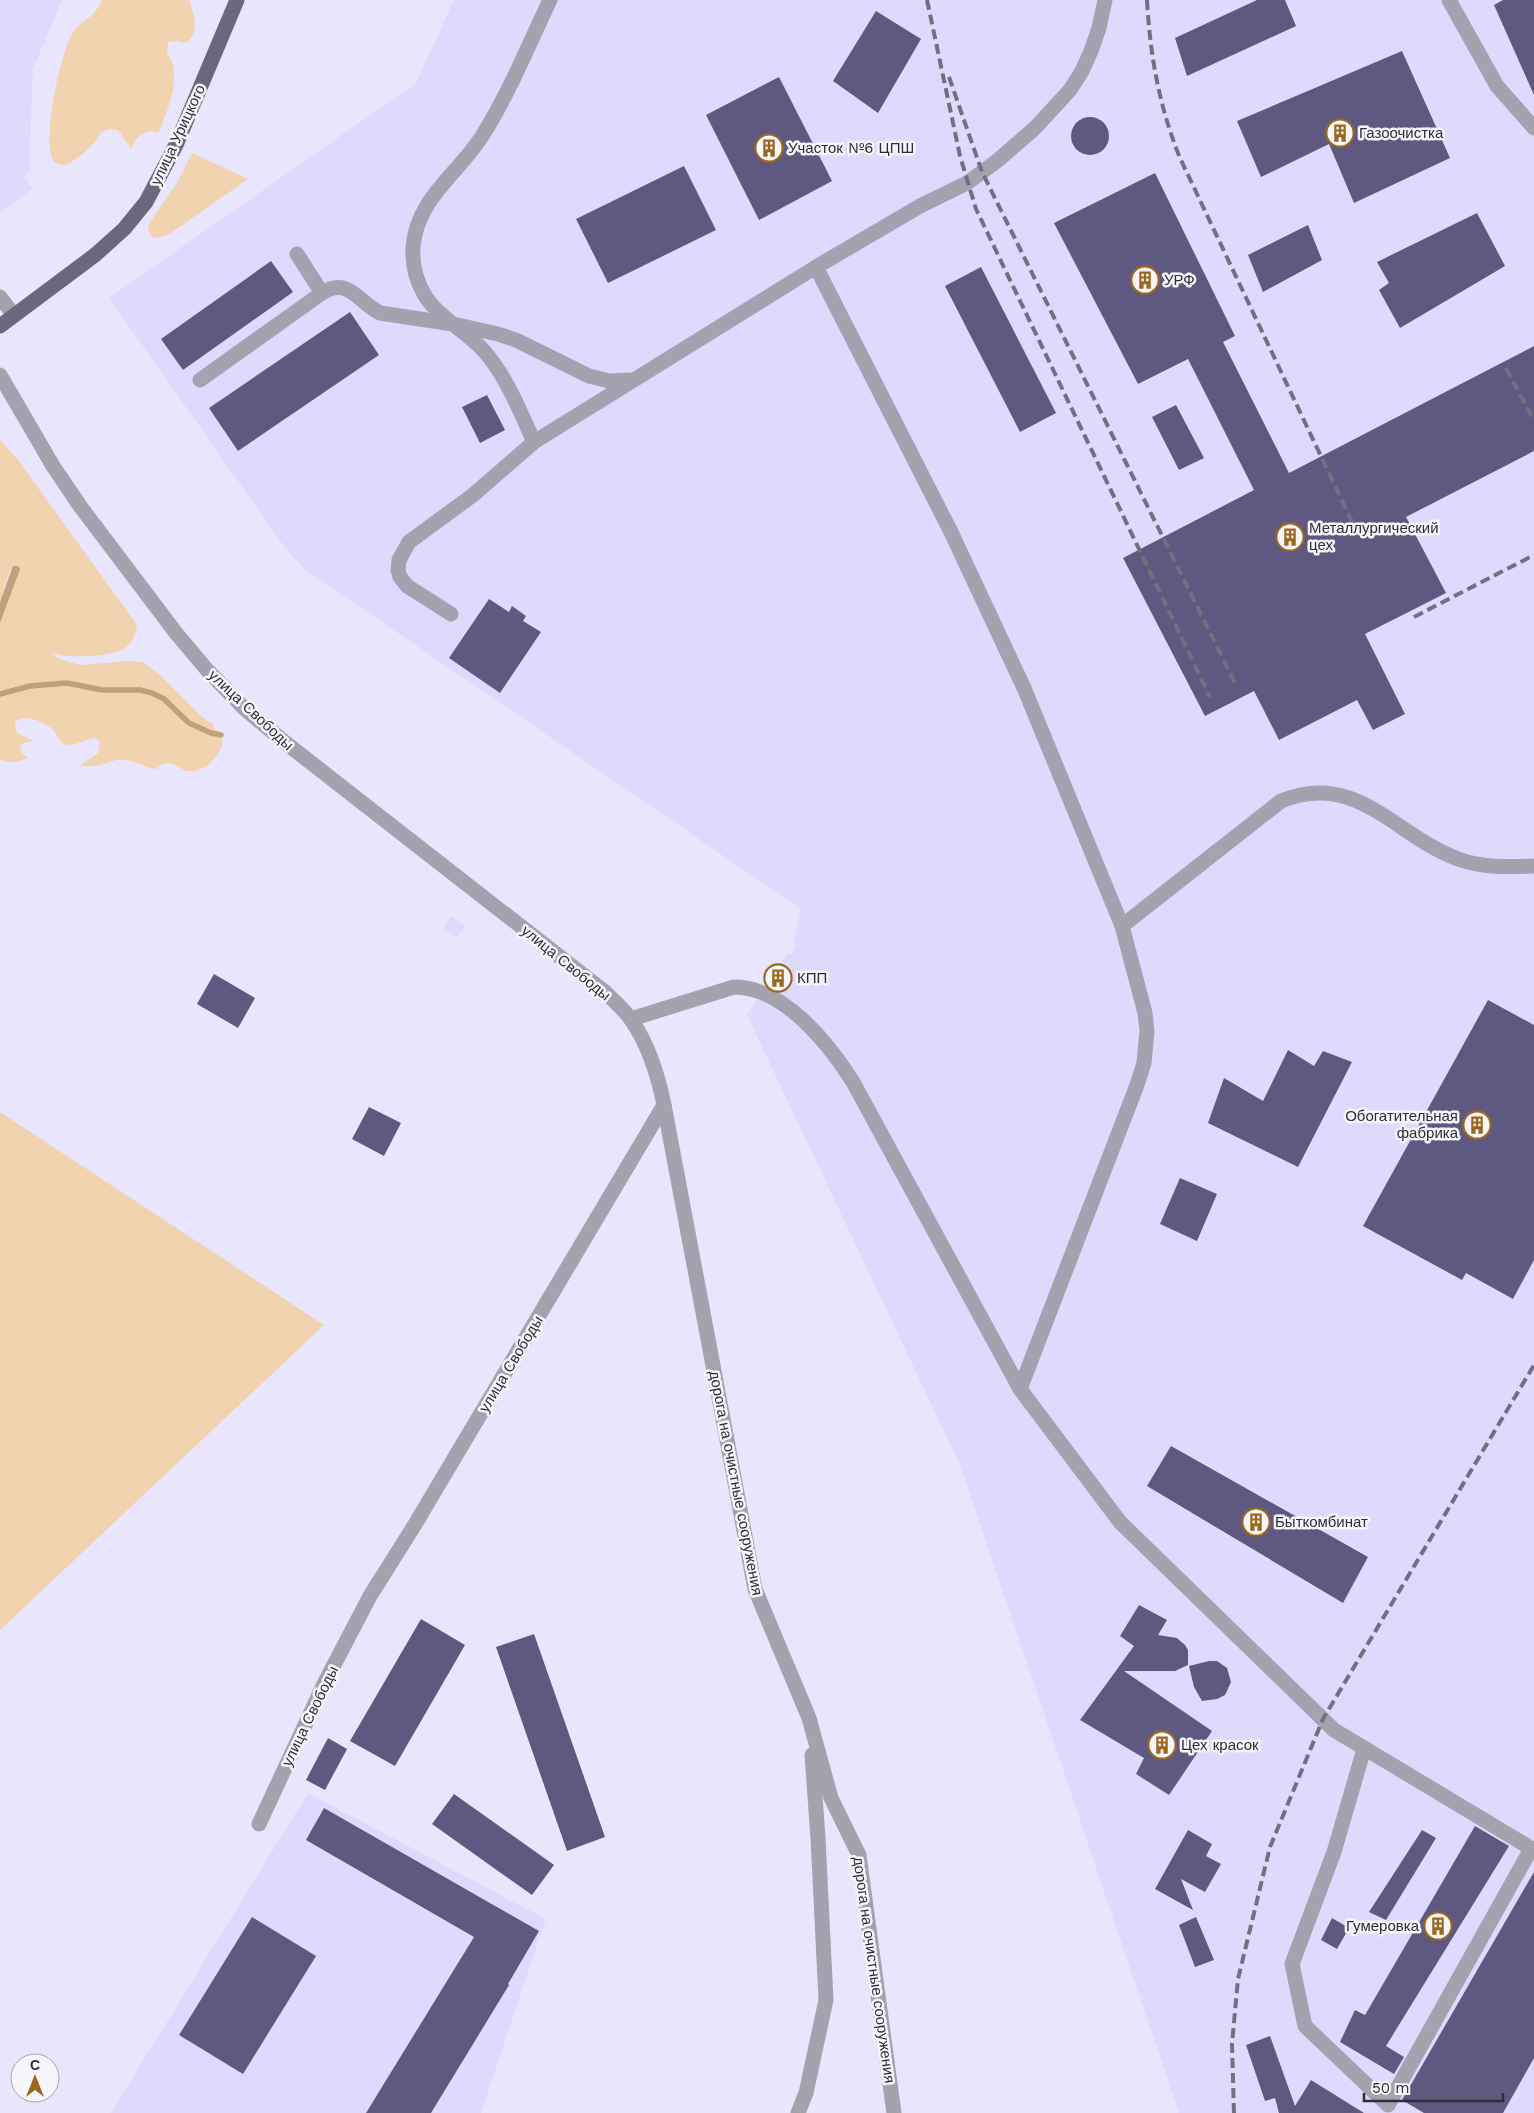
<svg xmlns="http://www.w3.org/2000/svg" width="1534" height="2113" viewBox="0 0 1534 2113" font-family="'Work Sans',sans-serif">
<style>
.built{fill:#dedafe}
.green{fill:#f1d3b0}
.water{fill:#c1a07a}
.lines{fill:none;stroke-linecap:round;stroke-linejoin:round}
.stream{stroke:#c1a07a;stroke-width:5.5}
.building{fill:#5f5982}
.minor{stroke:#a3a2ae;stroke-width:15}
.major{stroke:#6a687c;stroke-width:15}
.rail{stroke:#727080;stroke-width:4;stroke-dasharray:10 5;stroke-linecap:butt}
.labels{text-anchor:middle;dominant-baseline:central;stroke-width:5;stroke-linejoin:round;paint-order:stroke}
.poi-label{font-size:15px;fill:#2e2d38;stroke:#f5f5fb;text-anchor:start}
.street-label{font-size:15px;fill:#2e2d38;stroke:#f5f5fb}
</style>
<rect width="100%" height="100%" fill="#e8e5fc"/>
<g class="built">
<polygon points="0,0 62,0 33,69 29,172 24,177 33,188 0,213"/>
<polygon points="454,0 1534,0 1534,2113 1179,2113 960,1465 747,1015 787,954 792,954 796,943 794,939 801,909 303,568 288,552 109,298 416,83"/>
<polygon points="451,916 465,926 457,938 443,928"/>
<polygon points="308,1793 546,1919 481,2113 111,2113"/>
</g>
<g class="green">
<path d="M102,0h87c5,14 12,34 -4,43l-8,-2 -9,1 -1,12c17,19 0,59 -9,79l-4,-2c-13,1 -18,6 -23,18l-13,-19 -9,-1 -9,4c-2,9 -28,33 -38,32 -2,0 -6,-3 -8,-3 -13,-21 6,-106 18,-128 9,-15 22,-14 30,-34z"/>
<polygon points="192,153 248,179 171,233 158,238 152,237 148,228 150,222 177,183"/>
<path d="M0,440l18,20 119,165c-1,9 -4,17 -12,23 -11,8 -49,10 -62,7 -4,0 -8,-2 -11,-3l7,7 22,6 47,-4 15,1 18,14 39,39 8,7 5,1 1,6 5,2 4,13c-6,14 -17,28 -35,27 -6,-1 -12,-7 -18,-8 -6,-1 -10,3 -14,6 -11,-1 -19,-8 -30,-9 -12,-1 -20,4 -31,6 -5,1 -11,0 -16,0l19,-13 2,-11 -4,-4c-9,0 -23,10 -31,6 -6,-2 -7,-8 -10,-12 -9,-10 -29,-19 -40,-10v6l2,5 17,8 -11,2 -3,5 1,4 7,6c-9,5 -18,5 -28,2v-137l17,-45 -7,-9 -10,33z"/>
<polygon points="0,1112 324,1325 0,1630"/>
</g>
<polygon class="water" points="13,566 17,566 20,568 19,572 0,623 0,602"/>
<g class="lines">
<polyline class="stream" points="0,694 30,686 67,683 102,690 140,690 152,693 164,699 189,723 211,733 221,735"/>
</g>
<g class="building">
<polygon points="1257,0 1285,0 1296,26 1187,76 1175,38"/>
<polygon points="1503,0 1534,0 1534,95 1494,5"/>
<polygon points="876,11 921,39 878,113 833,81"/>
<polygon points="1402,51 1450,158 1354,203 1329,144 1261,177 1237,121"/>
<polygon points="779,77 832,181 759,220 706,115"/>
<circle cx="1090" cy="136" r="19"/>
<polygon points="684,166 716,230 608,283 576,219"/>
<polygon points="1155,173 1235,336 1223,342 1289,473 1534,346 1534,451 1406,517 1446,593 1365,634 1405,714 1373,730 1357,700 1279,740 1254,691 1205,716 1123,558 1254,490 1188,359 1138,384 1054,223"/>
<polygon points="1477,213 1505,266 1400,328 1379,290 1389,283 1377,262"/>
<polygon points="1308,225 1322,260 1263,292 1248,255"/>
<polygon points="271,261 293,292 183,370 161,339"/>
<polygon points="981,267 1056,413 1020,432 945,286"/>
<polygon points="350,312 379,355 238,451 209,408"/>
<polygon points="487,395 505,430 480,443 462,407"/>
<polygon points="1176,405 1204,458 1179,470 1152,417"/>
<polygon points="489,599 509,612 512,606 526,616 523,621 541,632 500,693 449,658"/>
<polygon points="214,974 255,998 238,1028 197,1004"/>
<polygon points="1488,1000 1534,1025 1534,1260 1513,1299 1466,1273 1462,1280 1363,1226"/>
<polygon points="1288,1050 1314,1066 1323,1051 1352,1062 1298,1167 1208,1123 1224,1078 1263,1101"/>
<polygon points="369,1107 401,1123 384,1156 352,1139"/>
<polygon points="1180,1178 1217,1194 1197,1241 1160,1224"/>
<polygon points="1171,1446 1368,1557 1343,1603 1147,1486"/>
<polygon points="1139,1605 1167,1620 1158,1635 1177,1638 1185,1645 1188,1650 1188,1665 1175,1671 1124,1671 1212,1731 1169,1795 1136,1774 1144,1758 1080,1720 1134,1646 1120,1636"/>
<polygon points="421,1619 465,1645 395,1766 350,1741"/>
<polygon points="534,1634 605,1837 567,1851 496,1647"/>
<polygon points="1209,1661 1217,1661 1227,1668 1231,1682 1225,1695 1217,1699 1202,1701 1194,1687 1189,1666"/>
<polygon points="328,1738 347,1749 325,1790 306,1780"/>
<polygon points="454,1794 554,1865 532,1895 432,1824"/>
<polygon points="324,1808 539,1931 508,1984 509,1985 431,2113 366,2113 474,1937 306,1840"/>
<polygon points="1475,1826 1509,1846 1386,2046 1404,2057 1394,2074 1340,2042 1355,2010 1365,2015"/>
<polygon points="1188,1830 1212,1844 1206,1856 1221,1864 1205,1892 1181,1879 1193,1910 1155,1889"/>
<polygon points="1422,1830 1436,1838 1386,1920 1369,1912"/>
<polygon points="1534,1872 1534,2058 1503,2113 1424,2113 1402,2100"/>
<polygon points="252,1917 316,1956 243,2074 179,2035"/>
<polygon points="1196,1917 1214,1960 1195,1967 1179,1925"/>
<polygon points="1332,1918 1349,1928 1337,1949 1321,1940"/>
<polygon points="1270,2036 1295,2106 1311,2080 1364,2113 1279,2113 1275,2098 1265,2101 1246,2045"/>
</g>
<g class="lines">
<g class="minor">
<polyline points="1449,0 1497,86 1534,128"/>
<path d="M297,254l25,39c26,-17 36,9 58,20l73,11 45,10 18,6 73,36 20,5 20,-1"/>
<polyline points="816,267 951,532 1024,688 1122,926 1145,1013 1147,1031 1144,1063 1137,1085 1020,1389"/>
<polyline points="0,297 13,314"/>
<path d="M0,375l53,91 27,40 96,127 32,38 37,38 42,35 318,248c9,9 20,18 27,29 17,25 26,54 32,84l-250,421 -44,70 -45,86 -66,142"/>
<polyline points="200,380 322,293"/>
<path d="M534,442c-14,-31 -27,-64 -49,-90 -18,-21 -47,-34 -61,-58 -8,-14 -12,-30 -11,-47 4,-50 47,-74 71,-114 26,-42 45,-89 66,-133"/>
<polyline points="451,614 407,586 400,577 398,570 399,560 409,542 473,495 534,442 816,267 920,206 967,183 997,161 1035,128 1070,90 1082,71 1091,51 1099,28 1105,0"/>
<path d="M1122,926l159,-125c76,-31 114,35 177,58 25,9 50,8 76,7"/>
<path d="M631,1019l103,-32c50,0 95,57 119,95l167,307 100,133 214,208 200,120"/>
<polyline points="664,1105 755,1589 809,1718 831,1798 859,1855 894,2113"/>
<polyline points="1364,1749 1334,1852 1292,1964 1305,2026 1388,2105 1531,1849"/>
<polyline points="798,2113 806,2093 826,2000 818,1838 812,1755"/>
</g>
<polyline class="major" points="0,326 95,255 124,229 146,202 176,145 237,0"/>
<g class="rail">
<polyline points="927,0 960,156 976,209 1210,697"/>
<path d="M1147,0c3,55 12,106 33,158l173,366"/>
<polyline points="949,77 982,172 1235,683"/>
<polyline points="1506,368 1534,421"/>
<polyline points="1414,617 1534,555"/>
<polyline points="1234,2113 1232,2044 1238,1979 1270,1847 1323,1719 1534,1365"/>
</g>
</g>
<defs>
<g id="building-ring" transform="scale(1.4375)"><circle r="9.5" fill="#f5f5fb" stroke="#9a671d" stroke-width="1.5"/><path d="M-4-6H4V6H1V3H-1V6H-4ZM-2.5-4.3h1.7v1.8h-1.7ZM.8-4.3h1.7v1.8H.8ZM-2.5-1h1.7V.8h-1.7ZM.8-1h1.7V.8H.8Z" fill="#9a671d"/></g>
</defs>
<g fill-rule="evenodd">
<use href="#building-ring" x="1340" y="133"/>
<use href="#building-ring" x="769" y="148"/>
<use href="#building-ring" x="1145" y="280"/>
<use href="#building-ring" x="1290" y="537"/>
<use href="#building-ring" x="778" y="978"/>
<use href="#building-ring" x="1477" y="1125"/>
<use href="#building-ring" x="1256" y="1522"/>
<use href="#building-ring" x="1162" y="1745"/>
<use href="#building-ring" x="1438" y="1926"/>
</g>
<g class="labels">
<g class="poi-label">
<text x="1359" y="133">Газоочистка</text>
<text x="788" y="148">Участок №6 ЦПШ</text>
<text x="1164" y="280">УРФ</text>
<text x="1309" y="528">Металлургический<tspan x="1309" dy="17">цех</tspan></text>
<text x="797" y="978">КПП</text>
<text x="1458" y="1116" text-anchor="end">Обогатительная<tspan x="1458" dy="17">фабрика</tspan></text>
<text x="1275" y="1522">Быткомбинат</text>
<text x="1181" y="1745">Цех красок</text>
<text x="1419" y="1926" text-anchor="end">Гумеровка</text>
</g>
<g class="street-label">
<text transform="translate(178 135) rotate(-65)">улица Урицкого</text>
<text transform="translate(251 710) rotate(43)">улица Свободы</text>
<text transform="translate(566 963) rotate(39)">улица Свободы</text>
<text transform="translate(511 1364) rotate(-59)">улица Свободы</text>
<text transform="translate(736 1483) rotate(79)">дорога на очистные сооружения</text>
<text transform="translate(310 1716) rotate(-64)">улица Свободы</text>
<text transform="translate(874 1970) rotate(82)">дорога на очистные сооружения</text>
</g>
</g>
<g transform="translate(35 2078)"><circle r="24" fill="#f5f5fb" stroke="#a5a5ad"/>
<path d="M0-4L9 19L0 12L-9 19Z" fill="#9a671d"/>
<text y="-8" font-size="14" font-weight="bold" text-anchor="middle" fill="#2e2d38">С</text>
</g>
<path d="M1364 2093v8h139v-8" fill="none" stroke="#2e2d38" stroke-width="2.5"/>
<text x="1372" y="2093" font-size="15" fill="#2e2d38" stroke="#f5f5fb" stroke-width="4" paint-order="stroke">50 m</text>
</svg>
